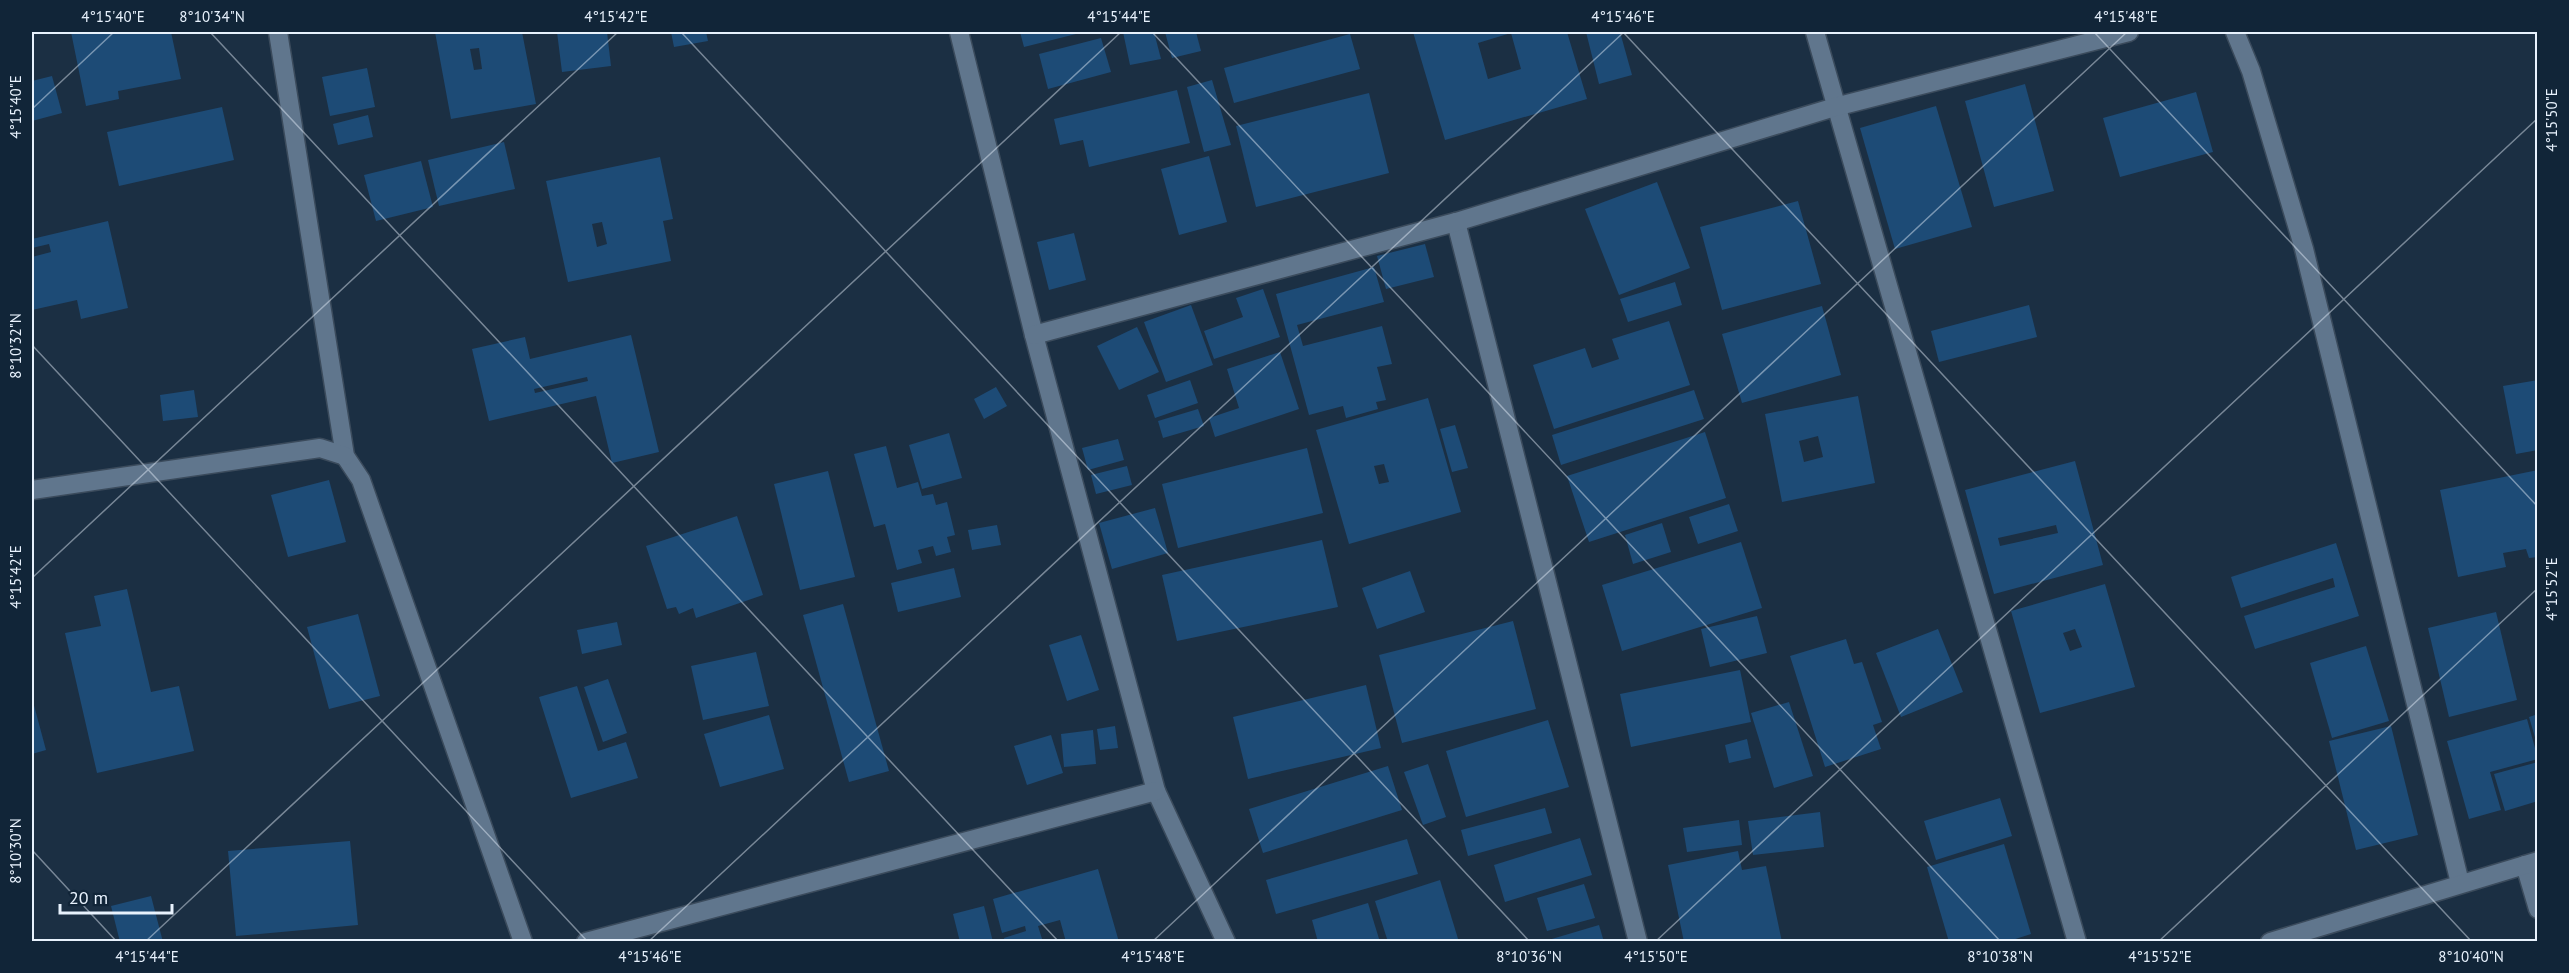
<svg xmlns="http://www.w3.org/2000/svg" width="2569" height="973" viewBox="0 0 2569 973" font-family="'PT Sans',sans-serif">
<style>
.building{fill:#1d4b76;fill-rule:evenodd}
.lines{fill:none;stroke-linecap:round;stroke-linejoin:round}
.minor-casing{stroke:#3b4b5c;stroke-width:21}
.minor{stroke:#60768d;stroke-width:18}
.ticks{fill:none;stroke:#e8f2fd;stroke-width:1.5;stroke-opacity:0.45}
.neatline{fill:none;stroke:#e8f2fd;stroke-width:2}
.ticks-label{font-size:15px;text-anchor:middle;fill:#e8f2fd}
</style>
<rect width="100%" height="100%" fill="#1b2f43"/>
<g class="building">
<polygon points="71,32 171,32 181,79 118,91 119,99 86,106"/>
<path d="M435,32h87l14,72 -85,15zM479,48l3,21 -8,1 -4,-21z"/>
<polygon points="557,32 607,32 611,66 562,72"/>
<polygon points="671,32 706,32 708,41 674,47"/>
<polygon points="1020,32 1084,32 1024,47"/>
<polygon points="1123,32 1154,32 1161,59 1130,65"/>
<polygon points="1165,32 1196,32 1201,51 1172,58"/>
<path d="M1413,32h154l20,67 -142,41zM1511,33l10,36 -33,10 -10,-36z"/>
<polygon points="1586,32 1620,32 1632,75 1599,84"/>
<polygon points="1350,34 1360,69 1234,103 1224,68"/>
<polygon points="1101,38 1111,72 1048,89 1039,54"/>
<polygon points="367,68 375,107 330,116 322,77"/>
<polygon points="52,76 62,113 32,121 32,81"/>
<polygon points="1212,80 1231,145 1204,152 1187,87"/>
<polygon points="2025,84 2054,191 1994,207 1965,101"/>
<polygon points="1177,90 1190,143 1089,167 1083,140 1060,145 1054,119"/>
<polygon points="2196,92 2213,152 2120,177 2103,118"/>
<polygon points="1369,93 1389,173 1256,207 1236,126"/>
<polygon points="1936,106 1972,227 1895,249 1860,128"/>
<polygon points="222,107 234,160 119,186 107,132"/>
<polygon points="368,115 373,137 338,145 333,124"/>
<polygon points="504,142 515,189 439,206 428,160"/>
<polygon points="1209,156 1227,222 1179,235 1161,169"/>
<path d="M660,157l13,62 -10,2 8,40 -103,21 -22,-101zM602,222l5,22 -10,3 -5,-23z"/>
<polygon points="421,161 433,207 376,221 364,175"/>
<polygon points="1657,182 1690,268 1619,295 1585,209"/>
<polygon points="1798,201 1821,284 1722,310 1700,227"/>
<polygon points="108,221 128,308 81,319 77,300 32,310 32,257 51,252 49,244 32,248 32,239"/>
<polygon points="1074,233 1086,280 1049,290 1037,242"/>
<polygon points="1425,244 1434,277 1386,289 1377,256"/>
<polygon points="1374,267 1384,302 1297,325 1303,346 1382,326 1392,364 1377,367 1386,400 1376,402 1378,409 1346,418 1343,406 1309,415 1276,294"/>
<polygon points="1675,282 1682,305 1628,322 1620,299"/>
<polygon points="1263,289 1280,337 1214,359 1204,331 1243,317 1236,298"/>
<polygon points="1191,305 1213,365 1166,382 1144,322"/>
<polygon points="2029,305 2037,337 1939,362 1931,331"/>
<polygon points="1822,306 1841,375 1742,403 1722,334"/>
<polygon points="1669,321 1690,385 1554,429 1533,365 1585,348 1592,368 1619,359 1612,339"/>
<polygon points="1137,327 1159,372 1119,390 1097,346"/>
<path d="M631,335l28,117 -47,11 -16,-67 -107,25 -17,-72 53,-12 5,22zM587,377l1,4 -53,12 -1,-4z"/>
<polygon points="1280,352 1299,409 1215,437 1209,418 1239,408 1227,369"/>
<polygon points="1190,380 1198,403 1155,418 1147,395"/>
<polygon points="2538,380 2538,450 2516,454 2503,386"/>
<polygon points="996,387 1007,406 984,419 974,399"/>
<polygon points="194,390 198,417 163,421 160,395"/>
<polygon points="1694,390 1704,419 1561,465 1552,435"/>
<path d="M1858,396l17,87 -93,19 -17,-88zM1818,436l5,21 -19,5 -5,-21z"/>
<path d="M1428,398l33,114 -112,32 -33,-114zM1384,464l5,18 -10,2 -5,-18z"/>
<polygon points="1198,409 1204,426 1163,438 1158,421"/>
<polygon points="1455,425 1468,468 1452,472 1440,429"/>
<polygon points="1705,432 1726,498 1589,542 1567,476"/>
<polygon points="949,433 962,478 922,489 909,445"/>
<polygon points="1118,439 1124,460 1088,470 1082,448"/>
<polygon points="886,446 897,488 918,482 922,496 933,494 936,505 947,502 955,535 947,537 951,552 936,556 933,546 918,550 922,563 897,570 885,524 874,527 854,454"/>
<polygon points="1307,448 1323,513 1178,548 1162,484"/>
<path d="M2075,461l28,104 -109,29 -29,-104zM2056,525l2,8 -58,13 -2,-8z"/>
<polygon points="1127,466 1132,485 1096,494 1091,475"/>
<polygon points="2538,470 2538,557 2529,558 2526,549 2503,553 2506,567 2458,577 2440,490"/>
<polygon points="828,471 855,577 800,590 774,484"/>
<polygon points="329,480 346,542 288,557 271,495"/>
<polygon points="1729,504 1738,531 1698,544 1689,517"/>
<polygon points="1155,508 1168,553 1112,569 1099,523"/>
<polygon points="737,516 763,595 696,618 693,608 679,614 676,607 667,609 646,546"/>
<polygon points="1662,523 1671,552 1633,564 1625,535"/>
<polygon points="997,525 1001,545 972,550 968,530"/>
<polygon points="1322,540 1338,607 1177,641 1162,575"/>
<polygon points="1741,542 1762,608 1622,651 1602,585"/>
<polygon points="2336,543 2359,616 2255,649 2244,616 2335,587 2333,578 2241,608 2231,577"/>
<polygon points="954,568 961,597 898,612 891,583"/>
<polygon points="1410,571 1425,612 1377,629 1362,588"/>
<path d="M2105,584l30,103 -95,26 -29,-102zM2075,629l7,18 -12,4 -7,-18z"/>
<polygon points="127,589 151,692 179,686 194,751 97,773 65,633 101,626 94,596"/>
<polygon points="843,604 889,771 849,782 803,615"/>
<polygon points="2496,612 2517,700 2449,717 2428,628"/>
<polygon points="358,614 380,696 329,709 307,627"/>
<polygon points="1757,616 1767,653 1710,667 1701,629"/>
<polygon points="1513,621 1536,709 1402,743 1379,655"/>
<polygon points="617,622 622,645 582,654 577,630"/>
<polygon points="1938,629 1963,692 1901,717 1876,653"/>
<polygon points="1081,635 1099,690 1067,701 1049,645"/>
<polygon points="1846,639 1854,664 1862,662 1882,722 1873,725 1881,749 1825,767 1790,656"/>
<polygon points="2366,646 2389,721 2332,738 2310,663"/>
<polygon points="756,652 769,706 703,720 691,666"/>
<polygon points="1740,670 1751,722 1631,747 1620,694"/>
<polygon points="608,679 627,733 603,742 584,687"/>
<polygon points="1366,685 1381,748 1248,779 1233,717"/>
<polygon points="577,686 598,751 626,742 638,778 571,798 539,697"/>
<polygon points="32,698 46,750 32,754"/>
<polygon points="1789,702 1813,776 1774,788 1751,713"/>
<polygon points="2538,714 2538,744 2537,744 2529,717"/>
<polygon points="769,715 784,769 720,787 704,734"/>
<polygon points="2527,719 2538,759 2490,772 2501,810 2469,819 2447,741"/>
<polygon points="1548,720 1569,787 1466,817 1446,751"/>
<polygon points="1115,726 1118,748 1100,750 1097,729"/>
<polygon points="2391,726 2418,835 2356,850 2329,741"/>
<polygon points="1093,730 1096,764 1064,767 1061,734"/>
<polygon points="1051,735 1063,773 1027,785 1014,746"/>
<polygon points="1747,739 1751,758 1729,763 1725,745"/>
<polygon points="2538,762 2538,801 2505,811 2494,774"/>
<polygon points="1428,764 1446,817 1423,825 1404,772"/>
<polygon points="1388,766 1402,810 1263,853 1249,809"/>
<polygon points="2000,798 2012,836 1936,860 1924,821"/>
<polygon points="1545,808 1552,833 1468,856 1461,830"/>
<polygon points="1820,812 1824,847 1753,855 1748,821"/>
<polygon points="1739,820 1742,845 1687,852 1683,828"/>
<polygon points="1580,838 1592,875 1505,902 1494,865"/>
<polygon points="1407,839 1418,874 1276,914 1266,880"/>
<polygon points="350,841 358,925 236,936 228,851"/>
<polygon points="2004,844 2031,934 2006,942 1949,942 1927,867"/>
<polygon points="1738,851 1742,870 1766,866 1782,942 1684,942 1668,865"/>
<polygon points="1098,869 1119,942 1066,942 1060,920 1038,926 1043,942 1005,942 1004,938 1026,931 1025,926 1002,933 993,899"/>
<polygon points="1440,880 1459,942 1388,942 1375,901"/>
<polygon points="1584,884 1595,918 1547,931 1537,898"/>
<polygon points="151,896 163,942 120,942 111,906"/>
<polygon points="1368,903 1380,942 1318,942 1312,920"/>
<polygon points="984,906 993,942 960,942 953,914"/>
<polygon points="1599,925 1604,942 1545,942 1545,941"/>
</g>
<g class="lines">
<g class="minor-casing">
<g id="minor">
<polyline points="278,32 345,456 361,480 523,942"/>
<polyline points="959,32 1034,335 1156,791 1226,942"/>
<polyline points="1815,32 2077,942"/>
<polyline points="2235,32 2251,71 2304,249 2460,883"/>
<polyline points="1456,222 1638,942"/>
<polyline points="1034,335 1456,222 1835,107 2129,32"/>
<polyline points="32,490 320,448 345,456"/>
<polyline points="2525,865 2538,909"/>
<polyline points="586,942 1156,791"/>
<polyline points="2270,942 2538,861"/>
</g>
</g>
<use href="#minor" class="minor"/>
</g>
<path class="ticks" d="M210,32l849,910M681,32l849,910M1152,32l849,910M1623,32l849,910M2094,32l444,475M32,109l82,-77M32,345l556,597M32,578l586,-546M32,850l85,92M145,942l976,-910M648,942l976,-910M1152,942l975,-910M1655,942l883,-824M2158,942l380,-354"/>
<rect width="2569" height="973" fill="none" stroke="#112538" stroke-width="66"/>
<path d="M60 904v9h112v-9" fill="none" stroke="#e8f2fd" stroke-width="3"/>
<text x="69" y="904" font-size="18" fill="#e8f2fd" stroke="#112538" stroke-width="4.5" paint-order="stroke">20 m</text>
<rect x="33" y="33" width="2503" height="907" class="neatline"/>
<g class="ticks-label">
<text x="113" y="22">4°15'40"E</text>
<text x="212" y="22">8°10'34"N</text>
<text x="616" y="22">4°15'42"E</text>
<text x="1119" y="22">4°15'44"E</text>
<text x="1623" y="22">4°15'46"E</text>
<text x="2126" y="22">4°15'48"E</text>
<text transform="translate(16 107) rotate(-90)" y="5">4°15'40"E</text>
<text transform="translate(2552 120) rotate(-90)" y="5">4°15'50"E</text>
<text transform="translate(16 346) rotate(-90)" y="5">8°10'32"N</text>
<text transform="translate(16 577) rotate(-90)" y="5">4°15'42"E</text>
<text transform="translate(2552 589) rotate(-90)" y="5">4°15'52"E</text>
<text transform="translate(16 851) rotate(-90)" y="5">8°10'30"N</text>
<text x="147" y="962">4°15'44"E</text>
<text x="650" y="962">4°15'46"E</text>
<text x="1153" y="962">4°15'48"E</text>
<text x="1529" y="962">8°10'36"N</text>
<text x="1656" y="962">4°15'50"E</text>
<text x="2000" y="962">8°10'38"N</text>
<text x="2160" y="962">4°15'52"E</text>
<text x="2471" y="962">8°10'40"N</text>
</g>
</svg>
